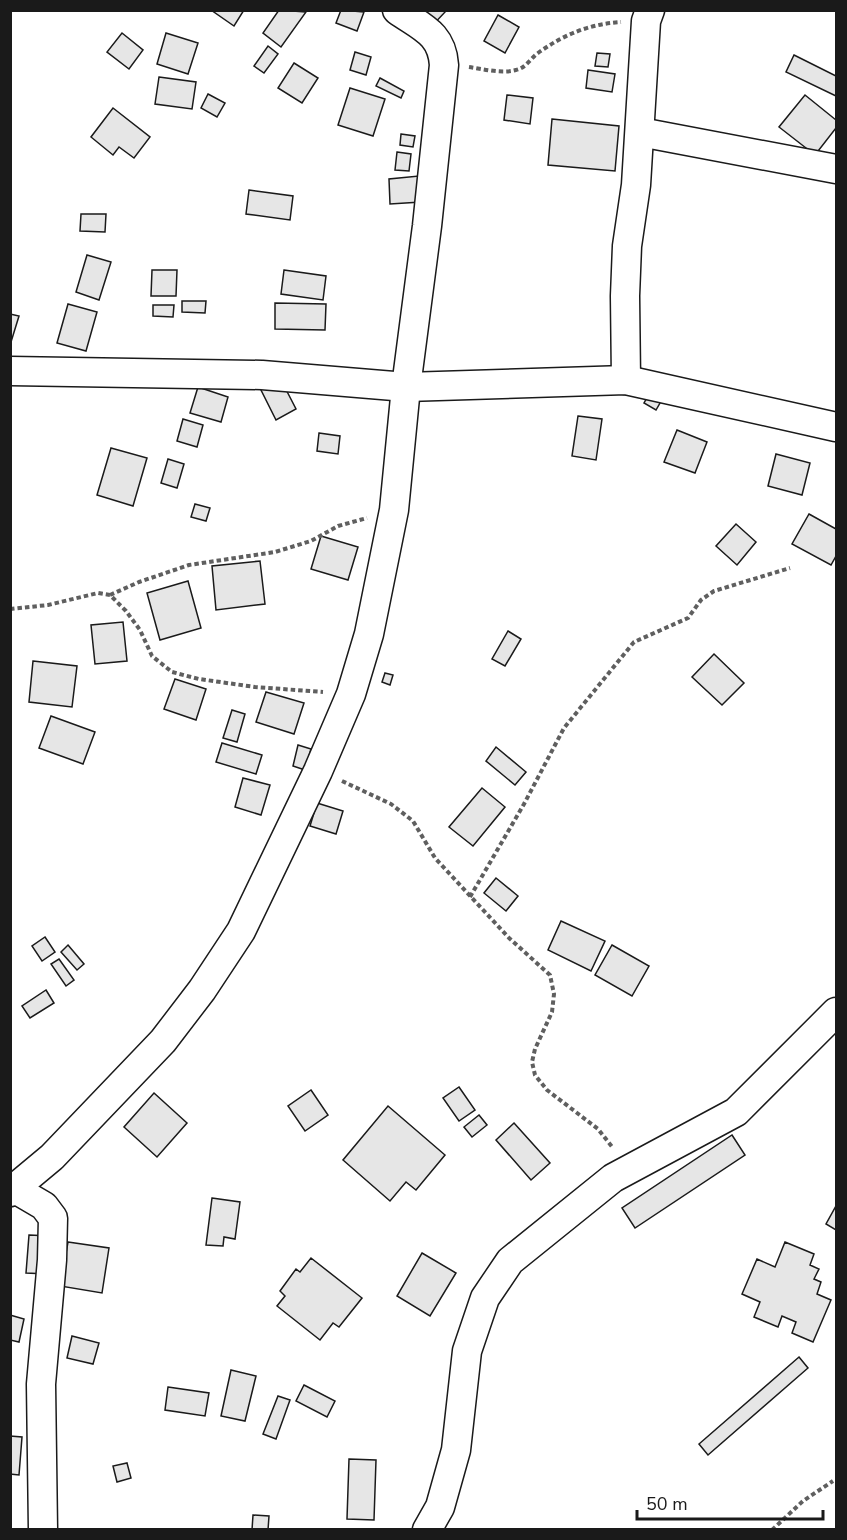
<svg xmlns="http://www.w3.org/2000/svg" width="847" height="1540" viewBox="0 0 847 1540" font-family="'Nunito Sans',sans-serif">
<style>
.building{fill:#e6e6e6;stroke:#1a1a1a;stroke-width:1.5}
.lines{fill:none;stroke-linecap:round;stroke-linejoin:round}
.minor-casing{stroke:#1a1a1a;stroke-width:31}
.path{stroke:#5f5f5f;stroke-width:4;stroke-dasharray:4.5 3;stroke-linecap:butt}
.minor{stroke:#fff;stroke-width:28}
</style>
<rect width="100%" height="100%" fill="#fff"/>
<g class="building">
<polygon points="211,10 244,10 234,26"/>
<polygon points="279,10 306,12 281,47 263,33"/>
<polygon points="341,10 364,12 357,31 336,23"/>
<polygon points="429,10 446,11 430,28 421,19"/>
<polygon points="498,15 519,27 505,53 484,41"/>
<polygon points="122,33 143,50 129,69 107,52"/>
<polygon points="166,33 198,43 188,74 157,64"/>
<polygon points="268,46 278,54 264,73 254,66"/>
<polygon points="355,52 371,57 366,75 350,70"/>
<polygon points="597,53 610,54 608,67 595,66"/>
<polygon points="794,55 836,76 836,96 786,72"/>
<polygon points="294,63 318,78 302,103 278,88"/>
<polygon points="588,70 615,74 612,92 586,88"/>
<polygon points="159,77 196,82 192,109 155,104"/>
<polygon points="380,78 404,91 401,98 376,86"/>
<polygon points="350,88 385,99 373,136 338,125"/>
<polygon points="208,94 225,103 217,117 201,108"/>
<polygon points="507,95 533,98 530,124 504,120"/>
<polygon points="805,95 836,120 836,128 815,155 779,127"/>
<polygon points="113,108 150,137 134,158 119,147 113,155 91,137"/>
<polygon points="552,119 619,126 615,171 548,165"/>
<polygon points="401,134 415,136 413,147 400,145"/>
<polygon points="397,152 411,154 409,171 395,170"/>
<polygon points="419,176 421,202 390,204 389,179"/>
<polygon points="249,190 293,196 290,220 246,214"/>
<polygon points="81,214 106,214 105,232 80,231"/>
<polygon points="87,255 111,262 99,300 76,292"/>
<polygon points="152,270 177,270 176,296 151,296"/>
<polygon points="284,270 326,276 323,300 281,294"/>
<polygon points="182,301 206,301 205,313 182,312"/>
<polygon points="275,303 326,304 325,330 275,329"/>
<polygon points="68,304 97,312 86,351 57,343"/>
<polygon points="153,305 174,305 173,317 153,316"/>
<polygon points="10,314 19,316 11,342 10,342"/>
<polygon points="279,376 296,409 276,420 259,386"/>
<polygon points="198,387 228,397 221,422 190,413"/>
<polygon points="652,389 664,396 656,410 644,403"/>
<polygon points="578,416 602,419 596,460 572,456"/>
<polygon points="183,419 203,425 197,447 177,441"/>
<polygon points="677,430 707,442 695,473 664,462"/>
<polygon points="319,433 340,436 338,454 317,451"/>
<polygon points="111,448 147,458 133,506 97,495"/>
<polygon points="776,454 810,463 802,495 768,486"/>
<polygon points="168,459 184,464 177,488 161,483"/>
<polygon points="195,504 210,508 206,521 191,517"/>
<polygon points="809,514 836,529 836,556 831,565 792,544"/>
<polygon points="736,524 756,542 737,565 716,546"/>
<polygon points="321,536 358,547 348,580 311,569"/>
<polygon points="260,561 265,604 216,610 212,566"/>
<polygon points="188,581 201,628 160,640 147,593"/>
<polygon points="123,622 127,661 95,664 91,625"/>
<polygon points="508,631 521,639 505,666 492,659"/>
<polygon points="714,654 744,683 722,705 692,677"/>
<polygon points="33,661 77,666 72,707 29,702"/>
<polygon points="385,673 393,675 390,685 382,682"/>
<polygon points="175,679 206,689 196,720 164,709"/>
<polygon points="266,692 304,703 294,734 256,722"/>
<polygon points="232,710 245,714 237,742 223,738"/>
<polygon points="51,716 95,732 83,764 39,748"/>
<polygon points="222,743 262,755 256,774 216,762"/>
<polygon points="298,745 311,749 305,770 293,766"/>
<polygon points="496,747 526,772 515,785 486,761"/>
<polygon points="243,778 270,785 261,815 235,807"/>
<polygon points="482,788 505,807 473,846 449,827"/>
<polygon points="317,803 343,811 336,834 310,826"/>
<polygon points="496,878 518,896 506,911 484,893"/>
<polygon points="561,921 605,941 591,971 548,950"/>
<polygon points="45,937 55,952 42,961 32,946"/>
<polygon points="68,945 84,964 77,970 61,952"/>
<polygon points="612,945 649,966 632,996 595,975"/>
<polygon points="59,959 74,980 66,986 51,964"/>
<polygon points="46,990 54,1003 30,1018 22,1006"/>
<polygon points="459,1087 475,1110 459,1121 443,1098"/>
<polygon points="311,1090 328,1115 305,1131 288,1106"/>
<polygon points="154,1093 187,1123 157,1157 124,1127"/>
<polygon points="388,1106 445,1155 416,1190 406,1182 390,1201 343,1160"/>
<polygon points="479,1115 487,1125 472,1137 464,1127"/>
<polygon points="514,1123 550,1163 531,1180 496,1140"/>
<polygon points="732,1135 745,1155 635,1228 622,1208"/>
<polygon points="212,1198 240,1202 235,1239 224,1237 223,1246 206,1245"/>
<polygon points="836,1206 836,1230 826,1224"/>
<polygon points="29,1235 50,1236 47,1274 26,1273"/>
<polygon points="68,1242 109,1248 102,1293 60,1286"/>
<polygon points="785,1242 814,1254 810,1265 819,1269 814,1279 821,1282 817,1294 831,1300 813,1342 792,1333 796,1322 782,1316 778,1327 754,1317 760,1302 742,1294 757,1259 775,1267"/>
<polygon points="422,1253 456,1273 430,1316 397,1296"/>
<polygon points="311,1258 362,1298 339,1327 333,1323 320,1340 277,1306 285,1296 280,1291 296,1269 300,1272"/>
<polygon points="10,1315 24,1319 19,1342 10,1340"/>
<polygon points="72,1336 99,1343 93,1364 67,1358"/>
<polygon points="799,1357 808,1368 708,1455 699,1444"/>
<polygon points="231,1370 256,1376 245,1421 221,1416"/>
<polygon points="304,1385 335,1401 327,1417 296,1401"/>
<polygon points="168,1387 209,1393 205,1416 165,1410"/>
<polygon points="278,1396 290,1400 276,1439 263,1434"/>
<polygon points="10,1436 22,1437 19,1475 10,1474"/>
<polygon points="349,1459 376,1460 374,1520 347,1519"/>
<polygon points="127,1463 131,1478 117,1482 113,1466"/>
<polygon points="253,1515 269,1516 268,1530 252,1530"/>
</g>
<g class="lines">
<g class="minor-casing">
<g id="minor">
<polyline points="640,132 836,169"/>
<polyline points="10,371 262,375 406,387 626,380 836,427"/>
<polyline points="626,380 625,296 627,246 636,185 646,21 650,10"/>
<polyline points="15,1189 44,1206 53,1218 52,1260 41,1384 43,1530"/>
<path d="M10,1192l42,-35 111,-116 39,-51 39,-59 77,-160 33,-77 18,-60 25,-124 12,-123 21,-161 17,-161c-2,-32 -23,-38 -47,-55"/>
<polyline points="427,1530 440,1507 456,1450 467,1351 485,1298 510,1261 613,1178 736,1112 836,1012"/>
</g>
</g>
<g class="path">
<path d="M469,67c14,2 33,7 47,3 10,-2 14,-11 22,-17 25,-18 51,-29 83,-31"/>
<polyline points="110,595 139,582 189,565 275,552 311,541 338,526 367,518"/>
<polyline points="10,609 48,605 98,593 110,595 126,611 140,630 152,656 172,672 199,679 255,687 323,692"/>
<polyline points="342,781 391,804 413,821 435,858 509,938 550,975 554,994 552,1012 535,1049 532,1062 535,1075 547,1090 598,1129 613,1148"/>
<polyline points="470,897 524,804 564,728 634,642 688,618 701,600 714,591 790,568"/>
<polyline points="772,1530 803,1501 833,1481"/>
</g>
<use href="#minor" class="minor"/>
</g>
<rect width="847" height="1540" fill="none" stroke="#1a1a1a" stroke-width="24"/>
<path d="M637 1510v9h186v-9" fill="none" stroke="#1a1a1a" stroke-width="3"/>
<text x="646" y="1510" font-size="18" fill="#1a1a1a" stroke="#ffffff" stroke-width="4.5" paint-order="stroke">50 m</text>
</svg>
